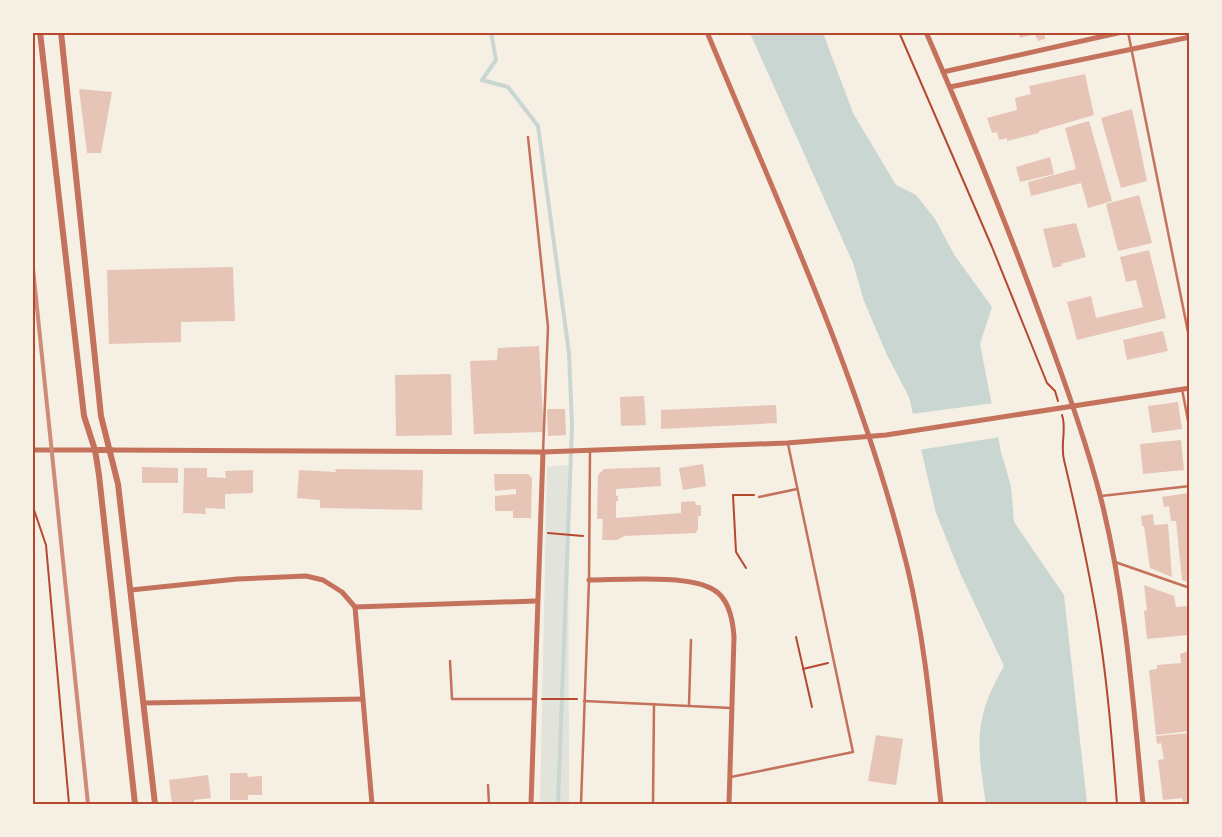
<svg xmlns="http://www.w3.org/2000/svg" width="1222" height="837" viewBox="0 0 1222 837" font-family="'Public Sans',sans-serif">
<style>
.green{fill:#e2e4dc}
.water{fill:#c9d6d2}
.pier{fill:#f6efe4}
.lines{fill:none;stroke-linecap:round;stroke-linejoin:round}
.stream{stroke:#c9d6d2;stroke-width:4}
.building{fill:#e6c5b7}
.path{stroke:#b5482f;stroke-width:2}
.service{stroke:#c5725c;stroke-width:2.5}
.minor{stroke:#c5725c;stroke-width:5}
.tertiary{stroke:#c5725c;stroke-width:6}
.rail{stroke:#cf8b77;stroke-width:4}
.neatline{fill:none;stroke:#b5482f;stroke-width:2}
</style>
<rect width="100%" height="100%" fill="#f6efe4"/>
<polygon class="green" points="568,465 569,804 540,804 547,467"/>
<path class="water" d="M750,33h73l30,80 43,72 20,10 19,24 20,37 37,51 -12,37 21,108 10,34 3,36 50,73 23,209h-101c-9,-59 -13,-84 18,-138l-43,-91 -25,-62 -27,-116 -22,-42 -23,-54 -11,-38z"/>
<polygon class="pier" points="994,403 1000,437 919,450 911,414"/>
<g class="lines">
<polyline class="stream" points="491,32 496,60 482,80 508,87 538,126 569,353 572,425 558,804"/>
</g>
<g class="building">
<polygon points="1018,32 1044,32 1045,39 1038,41 1035,34 1020,38"/>
<polygon points="1085,74 1094,115 1039,131 1039,133 1007,141 1007,138 999,140 997,132 992,133 987,118 1017,110 1015,98 1031,94 1029,86"/>
<polygon points="79,89 112,92 101,153 87,153"/>
<polygon points="1132,109 1147,181 1121,188 1101,118"/>
<polygon points="1089,121 1112,201 1088,208 1081,183 1031,196 1028,182 1076,169 1065,128"/>
<polygon points="1050,157 1054,174 1020,182 1016,167"/>
<polygon points="1139,195 1152,243 1118,251 1106,204"/>
<polygon points="1076,223 1086,257 1061,264 1062,266 1053,268 1043,229"/>
<polygon points="1149,250 1166,318 1077,340 1067,302 1091,296 1096,318 1143,307 1136,280 1126,282 1120,257"/>
<polygon points="228,267 233,267 235,321 181,322 181,342 109,344 107,270"/>
<polygon points="1163,331 1168,351 1127,360 1123,340"/>
<polygon points="539,346 544,432 474,434 470,361 497,360 498,348"/>
<polygon points="451,374 452,435 396,436 395,375"/>
<polygon points="644,396 646,425 621,426 620,397"/>
<polygon points="1178,402 1182,429 1152,433 1148,406"/>
<polygon points="776,405 777,423 661,429 661,410"/>
<polygon points="547,409 565,409 566,435 548,436"/>
<polygon points="1181,440 1184,470 1143,474 1140,444"/>
<polygon points="703,464 706,486 683,490 679,468"/>
<polygon points="142,467 178,468 178,483 142,483"/>
<polygon points="660,467 661,486 616,489 616,496 618,496 618,501 616,501 616,518 681,513 681,502 695,501 696,505 701,505 701,516 698,516 698,529 696,533 624,536 617,540 602,540 603,519 597,519 598,475 604,469"/>
<polygon points="184,468 207,468 207,477 226,478 225,471 253,470 253,493 225,494 225,509 205,508 206,514 183,513"/>
<polygon points="335,469 423,470 422,510 320,508 320,500 297,498 299,470 336,472"/>
<polygon points="494,474 528,474 532,478 531,518 513,518 513,511 495,511 495,496 516,494 516,489 495,491"/>
<polygon points="1188,493 1190,504 1190,583 1182,580 1176,521 1171,521 1169,506 1164,507 1162,497"/>
<polygon points="1153,514 1154,525 1168,524 1172,577 1150,568 1144,526 1142,526 1141,516"/>
<polygon points="1144,585 1174,596 1176,607 1188,606 1190,647 1187,635 1147,639 1144,611 1147,610"/>
<polygon points="1190,650 1190,731 1156,735 1149,670 1157,669 1157,665 1181,663 1180,654"/>
<polygon points="1190,733 1190,802 1183,803 1182,798 1163,800 1158,760 1164,759 1161,743 1157,744 1156,736"/>
<polygon points="876,735 903,739 896,785 868,781"/>
<polygon points="230,773 247,773 248,777 262,776 262,795 248,795 248,800 230,800"/>
<polygon points="208,775 211,798 194,800 194,804 172,804 169,780"/>
</g>
<g class="lines">
<g class="path">
<polyline points="899,32 992,247 1047,383 1055,391 1058,401"/>
<path d="M1062,415c5,14 -2,29 2,45 12,50 23,101 32,152 11,63 16,128 21,192"/>
<polyline points="32,504 46,545 69,804"/>
<polyline points="548,533 583,536"/>
<polyline points="746,568 736,552 733,495 754,495"/>
<polyline points="796,637 812,707"/>
<polyline points="803,669 828,663"/>
<polyline points="542,699 577,699"/>
</g>
<g class="service">
<polyline points="1128,32 1190,342"/>
<polyline points="528,137 548,327 543,452"/>
<polyline points="1182,389 1190,431"/>
<polyline points="1101,496 1190,486"/>
<polyline points="759,497 797,489"/>
<polyline points="1115,562 1190,588"/>
<polyline points="450,661 452,699 535,699"/>
<polyline points="584,701 731,708"/>
<polyline points="689,705 691,640"/>
<polyline points="731,777 853,752 788,444"/>
<polyline points="488,785 489,804"/>
<polyline points="581,804 589,580 590,451"/>
<polyline points="653,804 654,704"/>
</g>
<g class="minor">
<path d="M707,32c73,176 154,349 200,534 19,78 25,159 34,238"/>
<path d="M926,32c42,97 82,195 118,294 21,56 41,112 56,169 26,101 33,207 43,309"/>
<polyline points="943,72 1122,32"/>
<polyline points="950,87 1190,37"/>
<polyline points="32,450 95,450"/>
<polyline points="111,450 543,452 787,443 886,435 1190,388"/>
<path d="M589,580c30,0 101,-6 125,10 15,9 19,31 20,47l-5,167"/>
<polyline points="131,590 237,579 306,576 323,580 342,592 355,607 536,601"/>
<polyline points="355,607 372,804"/>
<polyline points="144,703 363,699"/>
<polyline points="531,804 543,452"/>
</g>
<g class="tertiary">
<polyline points="40,32 84,416 95,450 99,475 135,804"/>
<polyline points="61,32 101,416 118,484 155,804"/>
<polyline points="95,450 111,450"/>
</g>
<polyline class="rail" points="32,259 88,804"/>
</g>
<rect width="1222" height="837" fill="none" stroke="#f6efe4" stroke-width="68"/>
<rect x="34" y="34" width="1154" height="769" class="neatline"/>
</svg>
